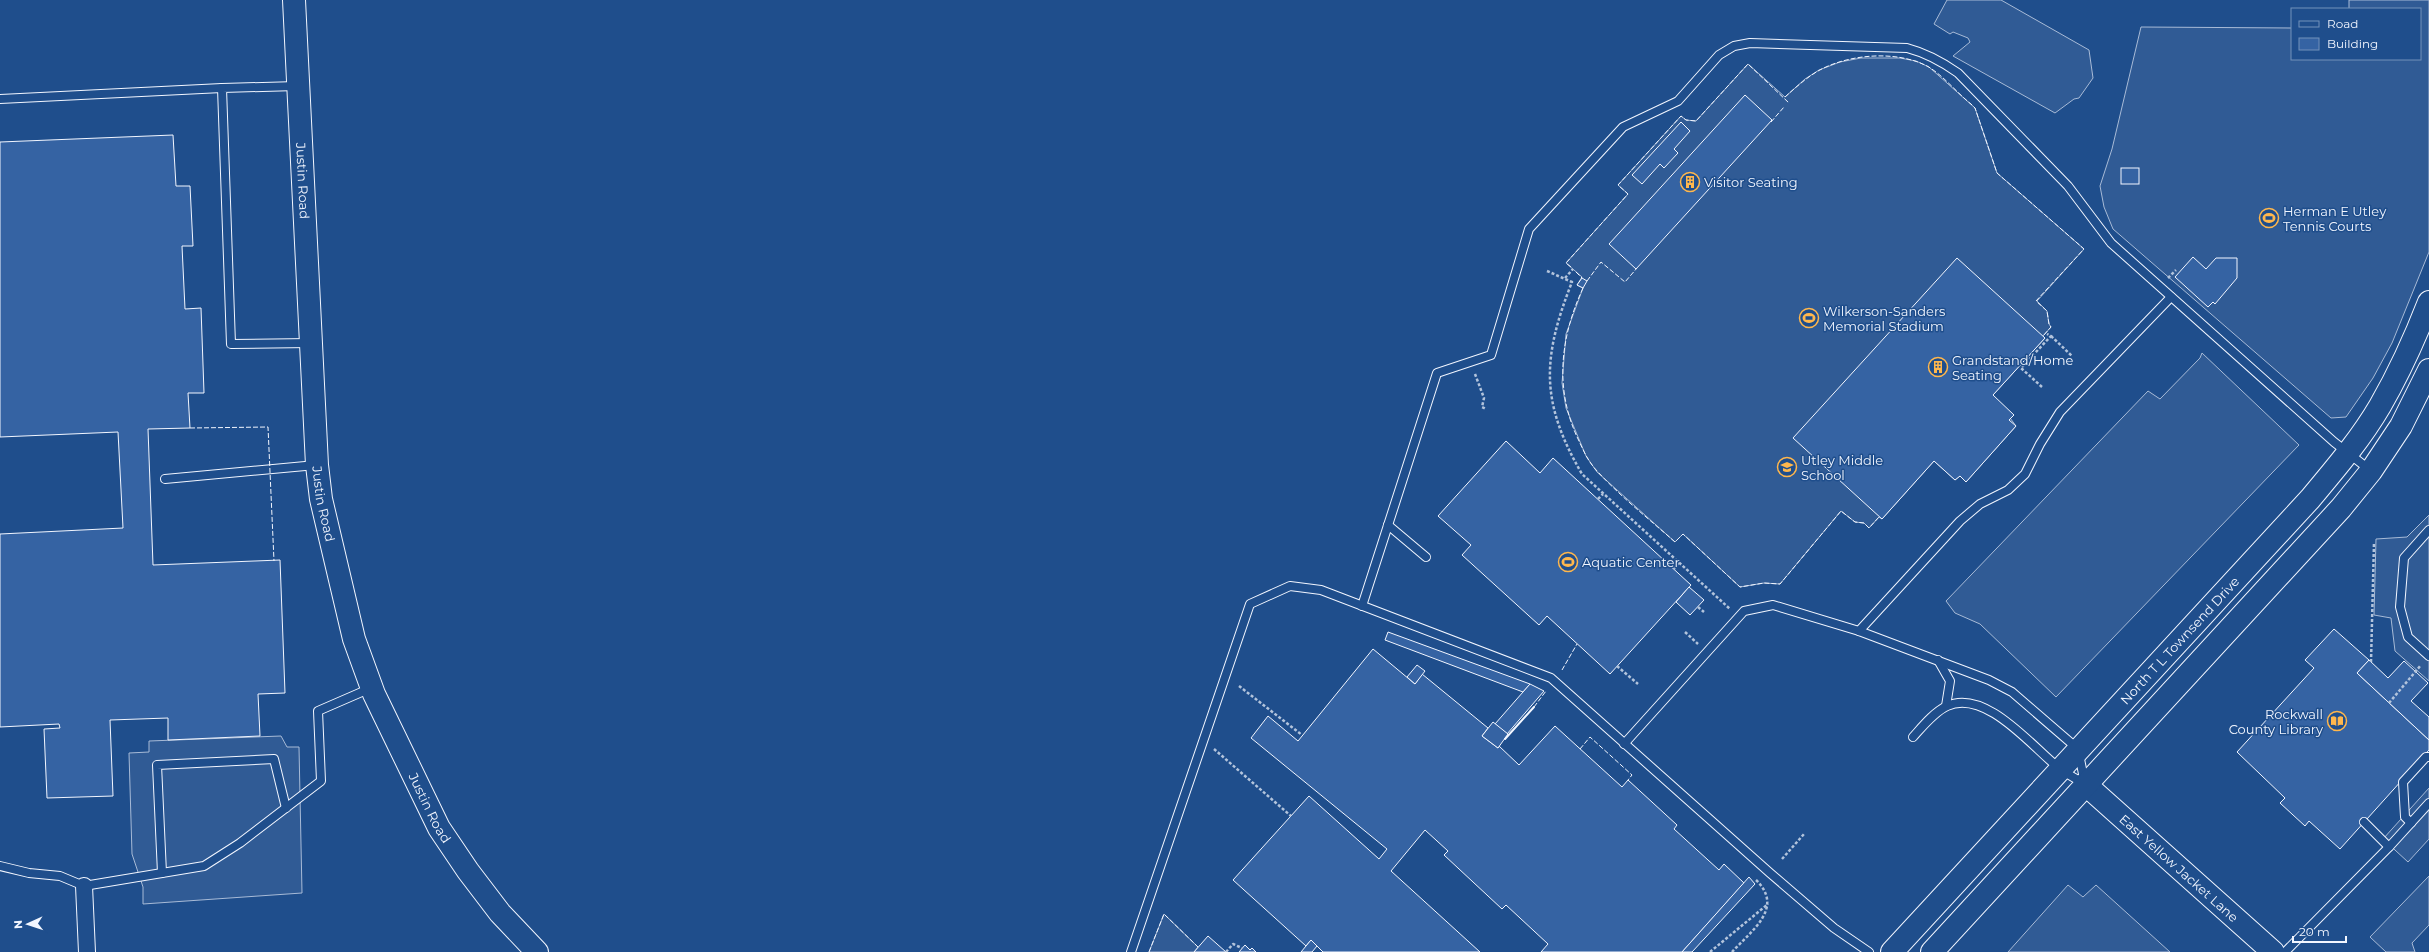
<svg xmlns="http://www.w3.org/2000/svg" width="2429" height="952" viewBox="0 0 2429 952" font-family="Montserrat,sans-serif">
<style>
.built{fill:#305b95;stroke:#a8bbd7}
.building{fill:#3563a3;stroke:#f2f6ff}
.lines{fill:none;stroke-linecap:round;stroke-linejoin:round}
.lane-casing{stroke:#f2f6ff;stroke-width:10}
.street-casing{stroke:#f2f6ff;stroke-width:18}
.secondary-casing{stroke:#f2f6ff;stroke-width:24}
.path{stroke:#b3c4dc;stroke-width:2.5;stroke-dasharray:3 2;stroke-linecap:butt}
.lane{stroke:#1f4e8c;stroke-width:8}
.street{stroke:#1f4e8c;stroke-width:16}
.secondary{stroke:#1f4e8c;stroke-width:22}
.fence{stroke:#f2f6ff;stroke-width:1;stroke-dasharray:5 2;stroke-linecap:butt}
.wall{stroke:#f2f6ff;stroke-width:2}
.labels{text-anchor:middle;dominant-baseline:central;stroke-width:3;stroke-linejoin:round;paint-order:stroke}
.street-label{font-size:13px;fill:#f2f6ff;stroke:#1f4e8c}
.poi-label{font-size:13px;fill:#f2f6ff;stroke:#1f4e8c;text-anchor:start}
</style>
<rect width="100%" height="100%" fill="#1f4e8c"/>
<g class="built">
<polygon points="1947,0 2001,0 2089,50 2093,78 2079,98 2074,99 2055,113 1953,56 1970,42 1968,38 1953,32 1950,34 1934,24"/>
<polygon points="2349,0 2429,0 2429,252 2392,343 2373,378 2346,417 2331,418 2113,229 2104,207 2100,186 2112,149 2141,27 2292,28 2292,59 2420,59 2420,9 2349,9"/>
<polygon points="1861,58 1900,58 1916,61 1929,67 1975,108 1997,173 2084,249 2037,301 2047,311 2049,324 2051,327 2043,336 2045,338 1993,395 2016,426 1966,482 1960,476 1955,480 1934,461 1882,519 1879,517 1869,528 1864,523 1855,522 1841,511 1780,584 1764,583 1740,587 1683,534 1675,542 1597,472 1586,456 1566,408 1562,383 1566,334 1583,288 1577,285 1582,277 1566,263 1628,194 1618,185 1681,116 1686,120 1696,121 1748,64 1785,97 1805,79 1819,70 1840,62"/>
<polygon points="2202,353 2299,445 2056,697 1980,624 1955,613 1946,601 2148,391 2160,399 2200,358"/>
<polygon points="2429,515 2429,681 2395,651 2391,618 2374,615 2376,539 2407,537"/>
<polygon points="281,736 287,747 299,747 302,893 143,904 143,887 132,854 129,753 149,752 149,741"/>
<polygon points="2429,788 2429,839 2408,862 2383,839"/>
<polygon points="2429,876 2429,925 2412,943 2415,952 2386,952 2370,937"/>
<polygon points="2068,885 2083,897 2096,885 2170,952 2008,952"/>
<polygon points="1164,914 1198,947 1194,952 1149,952"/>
</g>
<g class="building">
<polygon points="1745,95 1772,120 1636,269 1609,244"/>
<polygon points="1681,122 1690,131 1674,149 1678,153 1664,168 1660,164 1642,184 1632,175"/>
<polygon points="173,135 176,186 190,186 193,246 182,246 185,309 201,308 204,393 188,393 190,428 148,429 153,565 280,560 285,693 258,694 260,736 168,740 168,718 110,720 113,796 47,798 44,729 60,728 59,724 0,727 0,534 123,528 118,432 0,437 0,142"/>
<rect x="2121" y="168" width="18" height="16"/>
<polygon points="2193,257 2206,269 2216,258 2237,258 2237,278 2215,304 2213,302 2208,307 2175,277"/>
<polygon points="1957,258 2045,338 1993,395 2014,415 2009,420 2016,426 1966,482 1960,476 1955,480 1934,461 1882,519 1793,438"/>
<polygon points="1582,278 1587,281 1583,288 1577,285"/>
<polygon points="1506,441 1540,473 1553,458 1691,585 1610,674 1547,616 1539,625 1462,555 1471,545 1438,516"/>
<polygon points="1689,587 1704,600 1690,615 1676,602"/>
<polygon points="2334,629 2369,660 2357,673 2429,740 2429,750 2340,849 2309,821 2305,826 2280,803 2285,798 2237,752 2314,668 2305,660"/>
<polygon points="1388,632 1530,684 1523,692 1385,640"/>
<polygon points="1373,649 1415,684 1422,674 1488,728 1482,736 1498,748 1499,746 1519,765 1555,726 1622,787 1628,780 1677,825 1674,829 1719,870 1724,864 1744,883 1682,952 1541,952 1548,944 1506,905 1502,909 1444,855 1448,851 1425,830 1391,871 1480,952 1323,952 1311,940 1306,946 1233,880 1309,796 1379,859 1387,849 1251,738 1268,716 1298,741"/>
<polygon points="2369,660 2388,678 2404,661 2428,683 2411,701 2429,717 2429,740 2357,673"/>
<polygon points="1417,665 1425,671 1415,684 1407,677"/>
<polygon points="1530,684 1544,691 1507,734 1495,724"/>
<polygon points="1493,722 1508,734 1498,748 1482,736"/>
<polygon points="1749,877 1755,884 1692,952 1682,952"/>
<polygon points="1208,936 1226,952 1194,952"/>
<polygon points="1311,940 1317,946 1312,952 1301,952"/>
<polygon points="1245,945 1250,950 1252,948 1256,952 1239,952"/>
</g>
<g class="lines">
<g class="lane-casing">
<g id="lane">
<polyline points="297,86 222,88 231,344 310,343"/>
<polyline points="0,99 222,88"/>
<polyline points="165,479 316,465"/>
<polyline points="1388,525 1426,557"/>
<polyline points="2429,530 2404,558 2400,607 2408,637 2429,656"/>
<path d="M1362,606l75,-233 54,-18 38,-126 94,-102 55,-26 41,-46 15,-9 16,-3 157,5c19,5 34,13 51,25l110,113 43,57 223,199 36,28"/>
<polyline points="1859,631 1960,521 1980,504 2008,490 2025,474 2040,444 2060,412 2171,297"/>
<polyline points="1938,660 1950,681 1946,706"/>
<path d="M1624,744l120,-133 29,-6 86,26 130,49 23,12 66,57 7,35c-9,-5 -18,-10 -26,-16 -26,-20 -73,-80 -112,-62 -13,6 -25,21 -34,31"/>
<polyline points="2364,822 2389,847"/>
<polyline points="2411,823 2405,817 2403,782 2426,757 2429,757"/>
<polyline points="0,866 29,873 60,876 84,886 204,866 240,843 321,781 318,711 371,688"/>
<polyline points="162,873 157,765 274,759 286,808"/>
<polyline points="1131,952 1250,604 1290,586 1321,590 1551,678 1770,873 1834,928 1869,952"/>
<polyline points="2285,952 2389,847 2429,803"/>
</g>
</g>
<g class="street-casing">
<polyline id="street" points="84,886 87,952"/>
</g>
<g class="secondary-casing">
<g id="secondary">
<path id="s1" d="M294,0l23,465 4,34 33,140 20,55 65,134 29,43 32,42 37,39"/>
<path id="s2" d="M2085,784l188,168"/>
<path id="s3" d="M1892,952l418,-453c25,-30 50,-59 70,-93 19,-33 35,-68 49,-104"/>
<polyline points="1932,952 2341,508 2371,471 2401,426 2429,370"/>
</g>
</g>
<g class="path">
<path d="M1547,271l25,11c-30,76 -32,120 10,192l148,135"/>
<polyline points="1565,278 1573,269"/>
<polyline points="2168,278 2176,270"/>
<polyline points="2051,336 2072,356"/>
<polyline points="1475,374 1484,398 1482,407 1486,409"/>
<polyline points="2042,387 2021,368 2051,336 2047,334"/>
<polyline points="1598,499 1603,494"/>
<polyline points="1674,569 1679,562"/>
<polyline points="1698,607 1704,612"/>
<polyline points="1685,632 1698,644"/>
<polyline points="2371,662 2374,542"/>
<polyline points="1617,666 1638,684"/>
<polyline points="1239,686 1302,735"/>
<polyline points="2389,703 2421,665"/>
<polyline points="1214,749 1291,816"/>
<polyline points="1782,859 1804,834"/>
<polyline points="1226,952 1233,944 1242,948"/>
<polyline points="1710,952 1768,904"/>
<path d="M1732,952c19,-21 53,-44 24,-72"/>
</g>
<use href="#lane" class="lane"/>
<use href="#street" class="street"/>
<use href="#secondary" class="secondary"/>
<g class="fence">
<path d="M1785,97c10,-9 21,-19 33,-26 30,-17 78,-21 109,-5 16,9 30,27 44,38l4,4 22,65 87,76 -48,52 11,10 2,13 2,3 -8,9"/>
<polyline points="1771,122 1784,107"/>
<polyline points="1571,267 1566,263 1628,194 1618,185 1681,116 1686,120 1696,121 1748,64 1789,103"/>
<polyline points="1576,272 1582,278"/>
<polyline points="1587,281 1601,262 1625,282 1637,268"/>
<path d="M1583,288c-23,50 -29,102 -4,153 5,11 10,22 19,31 23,25 51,47 77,70l8,-8 57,53 24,-4 16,1 61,-73 14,11 9,1 5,5 10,-11"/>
<polyline points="190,428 268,427 274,561"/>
<polyline points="1562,670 1577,644"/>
<polyline points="1534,707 1546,691"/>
<polyline points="1580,749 1590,737 1632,775 1628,780"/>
<polyline points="1149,952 1164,914 1198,947"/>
</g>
<polyline class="wall" points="1505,739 1534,707"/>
</g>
<defs>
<g id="building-ring" transform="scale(1)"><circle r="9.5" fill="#1f4e8c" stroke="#ffb74d" stroke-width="1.5"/><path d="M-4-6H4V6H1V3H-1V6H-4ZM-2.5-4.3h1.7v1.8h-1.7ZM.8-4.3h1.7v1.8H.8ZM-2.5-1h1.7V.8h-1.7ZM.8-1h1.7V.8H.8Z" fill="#ffb74d"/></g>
<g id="stadium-ring" transform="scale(1)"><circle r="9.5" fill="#1f4e8c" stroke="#ffb74d" stroke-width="1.5"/><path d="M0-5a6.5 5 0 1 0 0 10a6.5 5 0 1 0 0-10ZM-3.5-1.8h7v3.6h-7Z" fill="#ffb74d"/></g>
<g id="school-ring" transform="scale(1)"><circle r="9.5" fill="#1f4e8c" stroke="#ffb74d" stroke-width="1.5"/><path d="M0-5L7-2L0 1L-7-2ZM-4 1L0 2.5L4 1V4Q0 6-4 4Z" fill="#ffb74d"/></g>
<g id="library-ring" transform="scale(1)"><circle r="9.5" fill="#1f4e8c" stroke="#ffb74d" stroke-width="1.5"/><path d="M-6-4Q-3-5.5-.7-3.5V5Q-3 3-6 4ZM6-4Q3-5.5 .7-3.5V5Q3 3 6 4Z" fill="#ffb74d"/></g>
</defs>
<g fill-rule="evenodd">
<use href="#building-ring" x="1690" y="182"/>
<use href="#stadium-ring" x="2269" y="218"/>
<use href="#stadium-ring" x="1809" y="318"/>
<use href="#building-ring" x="1938" y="367"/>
<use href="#school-ring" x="1787" y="467"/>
<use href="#stadium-ring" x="1568" y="562"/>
<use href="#library-ring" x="2337" y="721"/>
</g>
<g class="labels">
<g class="street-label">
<text stroke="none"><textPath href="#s1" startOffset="181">Justin Road</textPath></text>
<text stroke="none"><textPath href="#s1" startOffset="505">Justin Road</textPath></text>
<text stroke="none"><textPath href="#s3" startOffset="424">North T L Townsend Drive</textPath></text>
<text stroke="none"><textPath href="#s1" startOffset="829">Justin Road</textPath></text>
<text stroke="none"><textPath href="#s2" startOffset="126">East Yellow Jacket Lane</textPath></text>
</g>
<g class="poi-label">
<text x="1704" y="182">Visitor Seating</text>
<text x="2283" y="211">Herman E Utley<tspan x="2283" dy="15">Tennis Courts</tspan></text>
<text x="1823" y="311">Wilkerson-Sanders<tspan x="1823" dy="15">Memorial Stadium</tspan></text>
<text x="1952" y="360">Grandstand/Home<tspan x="1952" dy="15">Seating</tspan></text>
<text x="1801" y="460">Utley Middle<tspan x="1801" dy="15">School</tspan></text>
<text x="1582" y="562">Aquatic Center</text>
<text x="2323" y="714" text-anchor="end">Rockwall<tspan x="2323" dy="15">County Library</tspan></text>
</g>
</g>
<rect x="2291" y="8" width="130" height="52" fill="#1f4e8c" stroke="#7391ba"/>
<rect x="2299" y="21" width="20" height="6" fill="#1f4e8c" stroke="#7391ba"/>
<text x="2327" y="28" font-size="12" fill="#f2f6ff">Road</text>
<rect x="2299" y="38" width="20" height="12" fill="#3563a3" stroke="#7391ba"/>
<text x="2327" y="48" font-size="12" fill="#f2f6ff">Building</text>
<g transform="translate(28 924) rotate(267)" stroke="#1f4e8c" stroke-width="3" paint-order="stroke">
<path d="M0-3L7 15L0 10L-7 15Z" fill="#f2f6ff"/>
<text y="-6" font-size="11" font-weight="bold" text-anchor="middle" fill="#f2f6ff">N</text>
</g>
<path d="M2293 936v6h53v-6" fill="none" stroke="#f2f6ff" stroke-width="2"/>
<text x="2299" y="936" font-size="12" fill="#f2f6ff" stroke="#1f4e8c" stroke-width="3" paint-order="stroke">20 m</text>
</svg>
